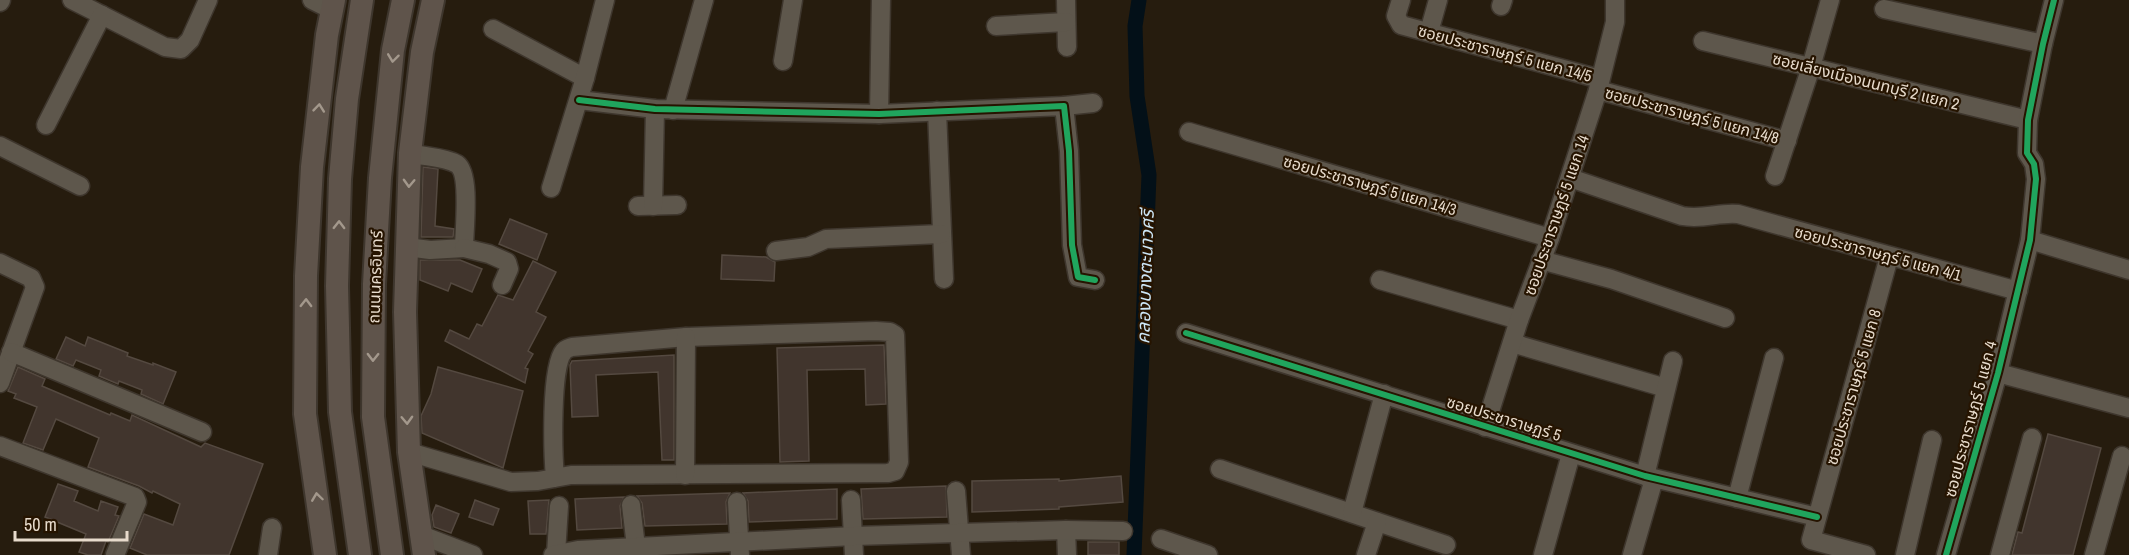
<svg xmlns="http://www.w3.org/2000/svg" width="2129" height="555" viewBox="0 0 2129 555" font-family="'Archivo Narrow','Noto Sans Thai',sans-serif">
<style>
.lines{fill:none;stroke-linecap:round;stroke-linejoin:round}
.canal{stroke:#031018;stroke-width:15}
.building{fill:#41352d;stroke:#544940;stroke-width:1.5}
.minor-casing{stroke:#3e362d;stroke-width:21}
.major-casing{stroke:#3e362d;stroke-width:26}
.minor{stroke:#5e574c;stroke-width:18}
.major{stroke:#5f544b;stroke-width:22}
.cycleway-casing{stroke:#261400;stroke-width:10}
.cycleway{stroke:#20a55d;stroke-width:6}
.oneway{stroke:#a3988c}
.labels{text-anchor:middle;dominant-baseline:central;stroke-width:4.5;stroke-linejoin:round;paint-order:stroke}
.street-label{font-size:16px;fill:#e7dbcc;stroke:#261400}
.water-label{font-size:18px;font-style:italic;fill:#cce6f6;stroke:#261400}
</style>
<rect width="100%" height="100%" fill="#261c0e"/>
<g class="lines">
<polyline class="canal" points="1134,555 1149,175 1137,96 1135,26 1139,0"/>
</g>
<g class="building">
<polygon points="423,167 438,169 435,226 454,229 453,237 421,237"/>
<polygon points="510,219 547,234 537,260 499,244"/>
<polygon points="722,255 766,257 775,262 774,281 721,279"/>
<polygon points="420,260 460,260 482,269 472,292 451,283 448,291 420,280"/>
<polygon points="533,261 556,272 536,312 546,317 528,351 533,354 525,368 528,369 525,383 445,341 450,330 469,339 477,324 482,326 498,295 513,300"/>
<polygon points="66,337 85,346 88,337 128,353 127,356 153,365 153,363 176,372 163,404 141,394 142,390 119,381 118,384 99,376 101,370 76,360 73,366 56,359"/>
<polygon points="884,345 886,404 866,405 865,369 807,370 809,461 780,462 777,348"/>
<polygon points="674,355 674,460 662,460 658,372 596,375 598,416 572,417 570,365 572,361"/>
<polygon points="18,367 45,379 42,386 110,415 111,413 130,421 132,415 201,447 205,443 263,464 229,555 147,555 130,548 144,514 173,525 180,504 153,491 152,493 139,486 88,467 99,438 56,419 43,450 23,443 37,407 14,398 16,394 8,391"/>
<polygon points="438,367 523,391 503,468 422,433 421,416 431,394"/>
<polygon points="2048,434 2101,448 2073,555 2012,555 2018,532 2022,533"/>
<polygon points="1121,476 1123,502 1059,507 1059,509 972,512 972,481 1059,479 1059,481"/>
<polygon points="58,484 78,491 74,501 98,511 101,501 118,507 115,515 119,516 108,542 106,541 101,555 88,555 79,552 86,534 45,517"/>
<polygon points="946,486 947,517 863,519 861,489"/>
<polygon points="837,489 837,519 749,522 748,501 743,493"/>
<polygon points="730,493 726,502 727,524 645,526 642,503 637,496"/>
<polygon points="624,497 620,506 622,528 577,530 575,499"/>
<polygon points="475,500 499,509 493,525 469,517"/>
<polygon points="549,500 546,534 530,534 528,501"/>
<polygon points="436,505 459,514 451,533 434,527 432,515"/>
<rect x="1088" y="542" width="31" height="13"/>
</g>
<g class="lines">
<g class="minor-casing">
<g id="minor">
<polyline points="72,0 165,47 181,49 190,40 208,0"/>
<polyline points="312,0 332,10"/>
<polyline points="1066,0 1067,47"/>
<polyline points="1401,0 1396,16 1401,25 1600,79"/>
<polyline points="0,2 1,0"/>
<polyline points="1501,6 1503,0"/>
<polyline points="1884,9 2043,44"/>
<polyline points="996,26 1066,22"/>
<polyline points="493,29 585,78"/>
<polyline points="1429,32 1438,0"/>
<polyline points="1703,41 2028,120"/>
<polyline points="783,61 793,0"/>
<polyline points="1598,90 1787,141"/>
<polyline points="579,100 655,109 879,114 1064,106 1069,151 1072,245 1078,277 1095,280"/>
<polyline points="1064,106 1093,103"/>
<polyline points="673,110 704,0"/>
<polyline points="937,111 944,279"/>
<polyline points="879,114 881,0"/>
<polyline points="46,125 102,15"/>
<polyline points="1189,132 1550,238"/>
<polyline points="0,146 80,186"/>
<polyline points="1775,176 1811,67 1830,0"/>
<path d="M1570,178l112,38c22,4 36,-4 56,-2l280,77"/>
<polyline points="551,188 585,78 605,0"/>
<polyline points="638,206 677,205"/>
<polyline points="653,206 655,109"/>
<polyline points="2030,240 2129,270"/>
<path d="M407,247l23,3 34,-2c0,-17 7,-74 -7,-84 -12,-7 -33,-7 -47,-11"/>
<polyline points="464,248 489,254 507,262 509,269 502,285"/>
<polyline points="776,251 808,247 826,239 941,234"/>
<polyline points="1541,260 1611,279 1725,318"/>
<polyline points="0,263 31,278 35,287 0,383"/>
<polyline points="1380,280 1519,320"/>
<polyline points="1186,333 1645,476 1817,517"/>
<polyline points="1512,343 1666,388"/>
<polyline points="11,352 202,432"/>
<polyline points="1998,373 2129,408"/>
<polyline points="1485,427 1519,320 1550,238 1598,90 1615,22 1615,0"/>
<polyline points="0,446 135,497 137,502 115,555"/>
<path d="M409,452l102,30 27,-1 33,-6 317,-2 7,-2 4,-9 -4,-127 -5,-3 -14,-1 -190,6 -114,10c-3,1 -7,2 -8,4 -14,16 -11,104 -9,127"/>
<polyline points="1220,469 1446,545"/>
<polyline points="685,475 686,337"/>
<polyline points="1645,476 1673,361"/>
<polyline points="956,491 961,555"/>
<polyline points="1737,498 1774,358"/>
<polyline points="851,500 854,555"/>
<polyline points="737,502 740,555"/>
<polyline points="631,505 637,555"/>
<polyline points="1352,513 1384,394"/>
<polyline points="1066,530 1067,555"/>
<polyline points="421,535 473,555"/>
<polyline points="1161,539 1208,555"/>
<polyline points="556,554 559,506"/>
<polyline points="268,555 272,528"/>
<polyline points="553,555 578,550 854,536 1066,530 1123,531"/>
<polyline points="1366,555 1377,522"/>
<polyline points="1543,555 1571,454"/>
<polyline points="1632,555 1654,479"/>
<polyline points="1866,555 1811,540 1889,257"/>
<polyline points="1905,555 1932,440"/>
<polyline points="1946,555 1998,373 2030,240 2036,179 2034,164 2027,153 2028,120 2043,44 2054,0"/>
<polyline points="2000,555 2032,438"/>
<polyline points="2094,555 2122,456"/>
</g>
</g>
<g class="major-casing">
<g id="major">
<polyline points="325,555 305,414 306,276 312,167 327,35 334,0"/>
<polyline points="360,555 340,412 337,286 340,179 347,99 362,0"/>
<polyline points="392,555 373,417 374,284 380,178 393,50 403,0"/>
<polyline points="424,555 409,452 405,312 410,153 422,52 433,0"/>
</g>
</g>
<use href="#minor" class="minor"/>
<use href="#major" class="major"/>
<g class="cycleway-casing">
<g id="cycleway">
<polyline points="579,100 655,109 879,114 1064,106 1069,151 1072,245 1078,277 1095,280"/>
<polyline points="1186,333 1645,476 1817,517"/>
<polyline points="1946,555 1998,373 2030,240 2036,179 2034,164 2027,153 2028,120 2043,44 2054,0"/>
</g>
</g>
<use href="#cycleway" class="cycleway"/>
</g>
<defs><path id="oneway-chevron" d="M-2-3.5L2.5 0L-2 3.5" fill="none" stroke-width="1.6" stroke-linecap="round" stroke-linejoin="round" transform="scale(1.5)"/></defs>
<g class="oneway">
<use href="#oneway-chevron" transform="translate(393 58) rotate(97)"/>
<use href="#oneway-chevron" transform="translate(319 108) rotate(-84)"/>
<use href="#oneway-chevron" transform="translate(409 183) rotate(92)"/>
<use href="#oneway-chevron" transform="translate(339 225) rotate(-89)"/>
<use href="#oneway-chevron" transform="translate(306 303) rotate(-89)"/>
<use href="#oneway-chevron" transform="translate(373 357) rotate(91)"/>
<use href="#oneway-chevron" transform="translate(407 420) rotate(88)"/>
<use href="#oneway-chevron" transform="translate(317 497) rotate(-98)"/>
</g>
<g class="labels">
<g class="street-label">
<text transform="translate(1505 53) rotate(15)">ซอยประชาราษฎร์ 5 แยก 14/5</text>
<text transform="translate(1866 81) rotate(14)">ซอยเลี่ยงเมืองนนทบุรี 2 แยก 2</text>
<text transform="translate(1692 115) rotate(15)">ซอยประชาราษฎร์ 5 แยก 14/8</text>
<text transform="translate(1370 185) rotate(16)">ซอยประชาราษฎร์ 5 แยก 14/3</text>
<text transform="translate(1556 215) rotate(-71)">ซอยประชาราษฎร์ 5 แยก 14</text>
<text transform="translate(1878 253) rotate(15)">ซอยประชาราษฎร์ 5 แยก 4/1</text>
<text transform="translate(375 277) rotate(-88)">ถนนนครอินทร์</text>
<text transform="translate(1853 387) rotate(-74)">ซอยประชาราษฎร์ 5 แยก 8</text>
<text transform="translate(1504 418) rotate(17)">ซอยประชาราษฏร์ 5</text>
<text transform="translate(1970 419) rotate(-75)">ซอยประชาราษฎร์ 5 แยก 4</text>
</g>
<g class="water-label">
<text transform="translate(1145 277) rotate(-88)">คลองบางตะนาวศรี</text>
</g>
</g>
<path d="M15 531v9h112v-9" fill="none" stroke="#e7dbcc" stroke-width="3"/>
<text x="24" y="531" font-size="18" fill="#e7dbcc" stroke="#261400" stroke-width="4.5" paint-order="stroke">50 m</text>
</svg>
